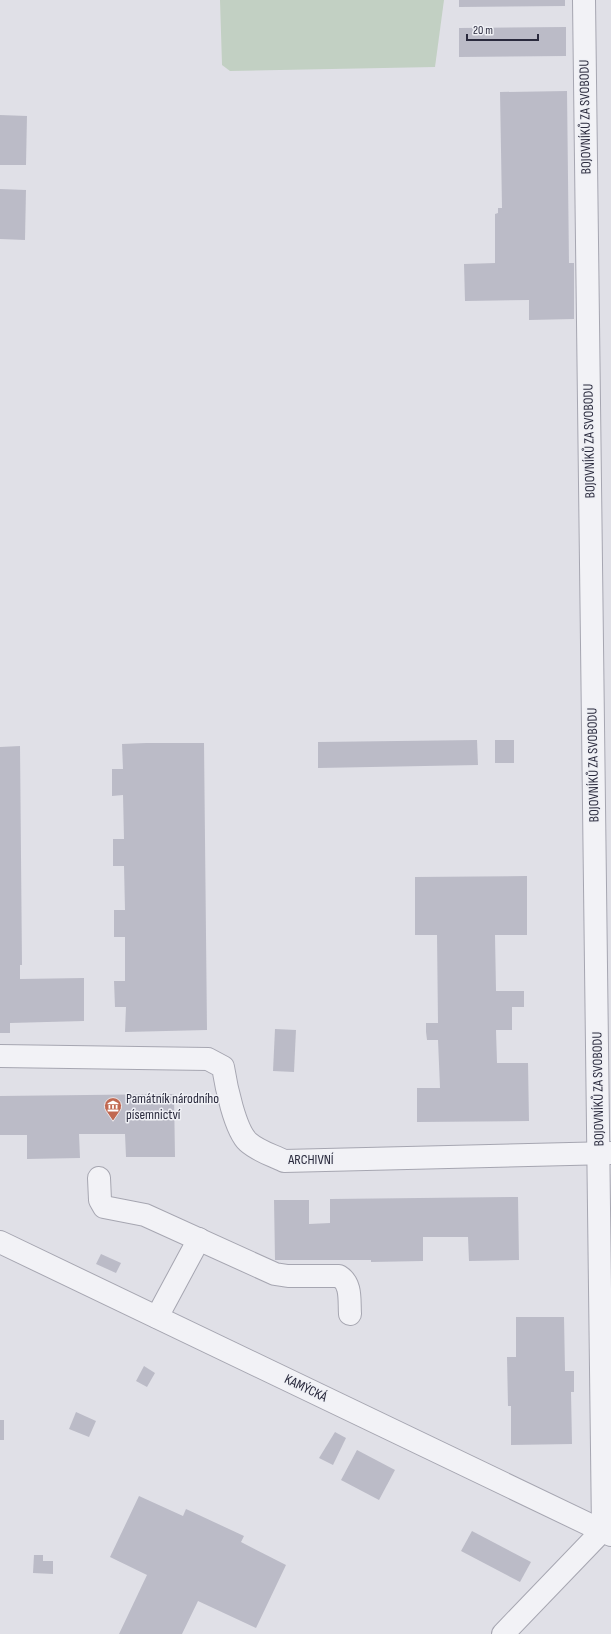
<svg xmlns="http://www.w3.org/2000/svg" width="611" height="1634" viewBox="0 0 611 1634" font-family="'Sofia Sans Condensed',sans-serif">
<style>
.green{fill:#c2d0c3}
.building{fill:#bbbbc7}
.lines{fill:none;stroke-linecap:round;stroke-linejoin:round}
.minor-casing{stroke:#a6a6b1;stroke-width:24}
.minor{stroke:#f2f2f6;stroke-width:22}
.labels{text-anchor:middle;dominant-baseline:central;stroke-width:3;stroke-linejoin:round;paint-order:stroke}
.street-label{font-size:14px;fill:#2a2a3d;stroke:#eff0f5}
.poi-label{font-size:14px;fill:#2a2a3d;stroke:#eff0f5;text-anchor:start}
</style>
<rect width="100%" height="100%" fill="#e0e0e7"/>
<polygon class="green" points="220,0 444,0 435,67 230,71 222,65"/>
<g class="building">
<polygon points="459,0 565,0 565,6 459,7"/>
<polygon points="566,27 566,56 459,57 459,28"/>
<polygon points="567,91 569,263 574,263 574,319 529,320 529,300 465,301 464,264 495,263 495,214 498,213 498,208 502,208 500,92"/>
<polygon points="0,115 27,116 26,165 0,165"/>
<polygon points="0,189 26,190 25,240 0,239"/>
<polygon points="477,740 478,765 318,768 318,742"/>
<rect x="495" y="740" width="19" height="23"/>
<polygon points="146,743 204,743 207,1030 125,1032 126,1007 115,1007 114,981 125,981 125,937 114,937 114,910 125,910 124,866 113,866 113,839 124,839 123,795 112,796 112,769 123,769 122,744"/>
<polygon points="20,746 22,965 20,965 20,979 84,978 84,1021 10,1023 10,1033 0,1033 0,747"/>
<polygon points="527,876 527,935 495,935 496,991 524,991 524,1007 512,1007 512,1030 496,1030 497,1063 528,1063 529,1121 417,1122 417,1088 440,1088 438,1040 427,1040 426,1032 426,1023 438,1023 437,935 415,935 415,877"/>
<polygon points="275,1029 296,1030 294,1072 273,1071"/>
<polygon points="174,1094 175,1157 126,1157 125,1134 79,1134 80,1158 27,1159 27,1135 0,1135 0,1096"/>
<polygon points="518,1197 519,1260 469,1261 468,1237 423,1237 423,1261 371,1262 371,1260 275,1260 274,1200 309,1200 309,1224 330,1223 330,1199"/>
<polygon points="101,1254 121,1263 116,1273 96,1264"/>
<polygon points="516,1317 564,1317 565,1371 574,1371 574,1392 571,1392 572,1444 511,1445 511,1406 508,1406 507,1357 516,1357"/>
<polygon points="144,1366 155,1373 147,1387 136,1381"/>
<polygon points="76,1412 96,1421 89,1437 69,1429"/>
<rect x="0" y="1420" width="4" height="20"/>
<polygon points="335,1432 346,1438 333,1465 319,1458"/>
<polygon points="357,1450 395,1470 379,1500 341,1480"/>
<polygon points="139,1496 183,1516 186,1509 244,1536 241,1542 286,1565 256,1628 198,1601 182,1634 119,1634 147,1575 110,1557"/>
<polygon points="472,1531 531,1562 520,1582 461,1551"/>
<polygon points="34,1555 43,1555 43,1561 53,1561 53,1574 33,1573"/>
</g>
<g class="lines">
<g class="minor-casing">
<g id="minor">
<polyline points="584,0 603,1530"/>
<path d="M0,1056l208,3 15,8c3,19 12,63 25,75 10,9 24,13 36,19l327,-8"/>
<path d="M99,1178l1,22 4,7 41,8 130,59 13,2h51c13,8 10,24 11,38"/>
<polyline points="0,1242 611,1535"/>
<polyline points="157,1317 199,1239"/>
<polyline points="503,1634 603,1530 611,1530"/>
</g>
</g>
<use href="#minor" class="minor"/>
</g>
<defs>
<g id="museum-pin" transform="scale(0.9)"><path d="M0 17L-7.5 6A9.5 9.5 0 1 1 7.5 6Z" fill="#c16851" stroke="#eff0f5"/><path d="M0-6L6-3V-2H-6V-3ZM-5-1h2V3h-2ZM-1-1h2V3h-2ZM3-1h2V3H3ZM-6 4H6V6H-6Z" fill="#fff"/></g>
</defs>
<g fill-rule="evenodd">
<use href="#museum-pin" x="113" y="1106"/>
</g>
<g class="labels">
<g class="street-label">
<text transform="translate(585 117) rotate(-91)">BOJOVNÍKŮ ZA SVOBODU</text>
<text transform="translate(589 441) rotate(-91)">BOJOVNÍKŮ ZA SVOBODU</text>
<text transform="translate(593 765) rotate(-91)">BOJOVNÍKŮ ZA SVOBODU</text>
<text transform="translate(598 1089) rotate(-91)">BOJOVNÍKŮ ZA SVOBODU</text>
<text x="311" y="1159">ARCHIVNÍ</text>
<text transform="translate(306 1388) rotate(26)">KAMÝCKÁ</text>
</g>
<g class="poi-label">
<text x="126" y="1098">Památník národního<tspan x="126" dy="16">písemnictví</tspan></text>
</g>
</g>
<path d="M467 34v6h71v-6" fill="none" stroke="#2a2a3d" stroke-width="2"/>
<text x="473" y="34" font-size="12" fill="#2a2a3d" stroke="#eff0f5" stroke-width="3" paint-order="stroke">20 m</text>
</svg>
